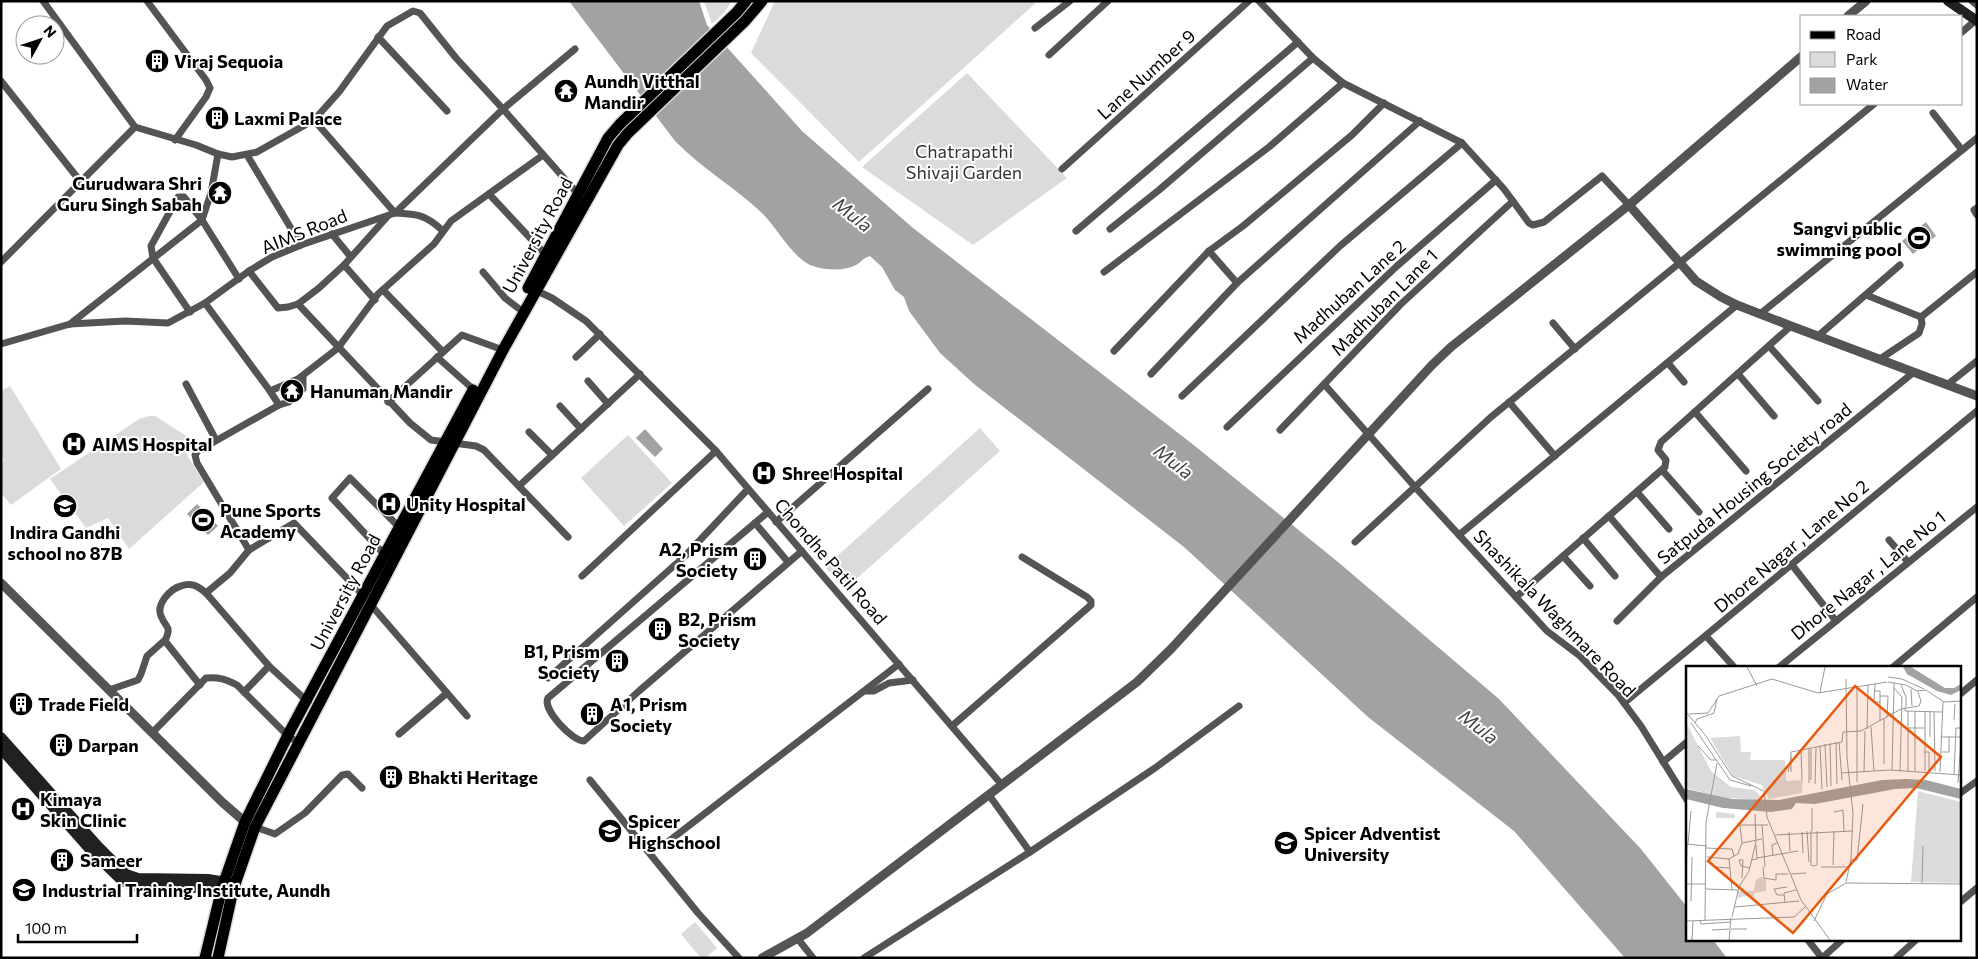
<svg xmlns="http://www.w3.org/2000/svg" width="1978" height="959" viewBox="0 0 1978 959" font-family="Commissioner,sans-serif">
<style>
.green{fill:#dbdbdb}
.water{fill:#a2a2a2}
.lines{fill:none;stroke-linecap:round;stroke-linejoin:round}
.primary-casing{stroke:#dbdbdb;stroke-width:14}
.minor{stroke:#545454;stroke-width:7}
.tertiary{stroke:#545454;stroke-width:9}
.secondary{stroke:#212121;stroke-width:10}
.primary{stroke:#000;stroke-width:11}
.labels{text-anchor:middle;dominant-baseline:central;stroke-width:4;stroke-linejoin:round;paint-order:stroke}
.poi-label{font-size:18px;font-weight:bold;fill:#000;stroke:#fff;text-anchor:start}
.street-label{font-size:18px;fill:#000;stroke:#fff}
.park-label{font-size:18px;fill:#323232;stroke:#fff}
.water-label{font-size:19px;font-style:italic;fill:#434343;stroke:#fff}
.inset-road{fill:none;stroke:#999;stroke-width:1}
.view{fill:#e8590c;fill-opacity:0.15;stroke:#e8590c;stroke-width:2.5}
.inset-edge{fill:none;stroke:#000;stroke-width:2.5}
</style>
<rect width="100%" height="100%" fill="#fff"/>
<g class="green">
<polygon points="704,1 732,1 724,13 712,24"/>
<polygon points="775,1 1038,1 859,162 751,53"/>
<polygon points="967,73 1067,178 973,245 862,167"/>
<polygon points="10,386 61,469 11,505 1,493 1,463 4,461 1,457 1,391"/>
<polygon points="149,416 155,416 188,437 191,442 187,453 188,457 204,482 129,549 108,518 86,528 50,479 139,419"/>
<polygon points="980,428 1000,451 845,589 825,567"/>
<polygon points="628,435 672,483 624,526 581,478"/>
<polygon points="695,922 717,948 705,958 701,958 681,934"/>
</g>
<g class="water">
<path d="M569,1h130l8,24 95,106 111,97 282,218 143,116 161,137 142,150 46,58v33h26l14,18h-102l-111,-127 -146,-114 -184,-170 -210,-163 -34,-31 -31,-42 -5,-14 -9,-7 -13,-23 -12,-11c-8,2 -10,8 -16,10 -11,5 -30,4 -41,0 -18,-5 -37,-39 -50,-52 -27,-26 -61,-45 -88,-73z"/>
<polygon points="1926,222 1936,236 1913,254 1902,241"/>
<polygon points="645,429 663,449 655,457 636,438"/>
<polygon points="197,504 218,526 208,535 187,514"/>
</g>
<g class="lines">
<g class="primary-casing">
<g id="primary">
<polyline points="528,288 608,138 620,124 737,12 746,1"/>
<polyline points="205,958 222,888 245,822 291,729 473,390"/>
<polyline points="218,958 233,890 255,827 503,350 618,145 628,133 745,21 762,1"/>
</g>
</g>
<g class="minor">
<polyline points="43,1 135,127"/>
<polyline points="147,1 206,80 210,88 206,97 175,140"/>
<polyline points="1259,1 1313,58 1343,83 1462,143 1504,189 1529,223 1533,225 1544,222 1602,176 1629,205"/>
<polyline points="1972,1 1977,5"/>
<polyline points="1035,28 1070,1"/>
<polyline points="1962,32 1976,20"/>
<polyline points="378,37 447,111"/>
<polyline points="1049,55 1108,1"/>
<polyline points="1,81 80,181"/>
<polyline points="1933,113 1962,150"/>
<path d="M314,120l81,93c23,1 31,2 48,18"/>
<polyline points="247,155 301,245"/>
<polyline points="1062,169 1249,1"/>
<polyline points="489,194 546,255"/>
<polyline points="1977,208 1974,210 1977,215"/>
<polyline points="1110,229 1159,190 1313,58"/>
<polyline points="1076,231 1298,42"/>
<polyline points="332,234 350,256"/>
<polyline points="1209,251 1237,283"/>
<polyline points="1,262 135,127 196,145 218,154 232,157 257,152 314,120 339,92 387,26 413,11 420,13 456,58 503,109 578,194"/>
<polyline points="344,265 375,300"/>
<polyline points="249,271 278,308 288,307 298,304 319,288 344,265 387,217"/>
<polyline points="483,272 505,298 518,308"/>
<polyline points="1104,272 1269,147 1343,83"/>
<polyline points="383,290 443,352"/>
<polyline points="535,290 552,298 586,321 716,451 1002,785"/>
<polyline points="1866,295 1921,317"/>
<polyline points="205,303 270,391 298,379 338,348 378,294 434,244 451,221 543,155"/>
<polyline points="298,304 410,423 431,440 476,446 484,450 568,537"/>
<polyline points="190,312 153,258 151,246 178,197 184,197 202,220 239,279"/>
<polyline points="1760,314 1977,138"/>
<polyline points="1921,317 1977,272"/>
<polyline points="1553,323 1575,349"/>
<polyline points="70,324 202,220 211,193 218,154"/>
<polyline points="1818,336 1900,265"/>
<polyline points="1,344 70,324 125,321 168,323 205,303 249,271 272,257 301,245 395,213 503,109 575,49"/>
<polyline points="1769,346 1818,401"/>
<polyline points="1114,351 1209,251 1243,226 1352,135 1384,103"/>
<polyline points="437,357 473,389"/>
<polyline points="576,357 600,334"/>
<polyline points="1880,359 1919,333 1922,324 1921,317"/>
<polyline points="1668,363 1684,382"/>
<polyline points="1151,374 1237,283 1420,121"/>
<polyline points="1738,374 1774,416"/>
<polyline points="588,381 608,404"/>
<polyline points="186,384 216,440"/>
<polyline points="1324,384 1415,487 1547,631 1580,656 1618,695 1641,726 1687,800"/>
<polyline points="1947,385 1977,361"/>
<polyline points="270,391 279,405 198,451 195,455 197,463 249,550 294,523 363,595"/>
<polyline points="1182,396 1340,246 1462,143"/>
<polyline points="388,402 462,335 503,350"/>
<polyline points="1509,402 1555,456"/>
<polyline points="279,405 289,402 303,389 303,376"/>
<polyline points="560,406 581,429"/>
<polyline points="1695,412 1746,471"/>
<polyline points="1227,427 1397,266 1496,180"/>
<polyline points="1280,430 1401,304 1513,201"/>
<polyline points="529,432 552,455"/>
<polyline points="1662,470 1699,512"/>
<polyline points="519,486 640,374"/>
<polyline points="1637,492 1669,529"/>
<path d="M768,512l-220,186c-6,11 24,43 36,43l55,-50 163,-140"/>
<polyline points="1609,516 1661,577"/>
<polyline points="776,522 928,389"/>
<polyline points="755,523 788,562"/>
<polyline points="1459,535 1737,305"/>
<polyline points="1583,538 1615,576"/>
<polyline points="1889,540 1908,562"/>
<polyline points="1355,542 1491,417 1874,104"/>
<polyline points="384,554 332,498 350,478 399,527"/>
<polyline points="1563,556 1590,586"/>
<polyline points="1792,565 1836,621"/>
<polyline points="582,576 716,451"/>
<polyline points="206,593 230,573 249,550"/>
<polyline points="1516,597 1665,467 1666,460 1658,450 1661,442 1791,326"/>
<polyline points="371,605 467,716"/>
<polyline points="1617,621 1661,577 1914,372"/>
<polyline points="1706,636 1735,668"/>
<polyline points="1778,668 1977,507"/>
<polyline points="1892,668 1977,597"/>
<polyline points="548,678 686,555 748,489"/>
<path d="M200,685l-35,-44c7,-16 1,-12 -4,-25 -5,-12 9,-27 20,-30 10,-4 17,0 25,7l63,73"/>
<polyline points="109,690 138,680 141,674 147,656 165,640"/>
<polyline points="865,691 874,691 889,683 913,680"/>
<polyline points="244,692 269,666 308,702"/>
<polyline points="1959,695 1977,680"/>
<polyline points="1624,703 1977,411"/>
<polyline points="952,726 1091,605 1091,601 1087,597 1022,557"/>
<path d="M152,733l54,-55c12,-1 20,1 31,7l50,50 10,7"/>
<polyline points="399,734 447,693"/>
<polyline points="1663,762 1687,742"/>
<polyline points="590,780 698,913 739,958"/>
<polyline points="1959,794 1977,781"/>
<polyline points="989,795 1030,852"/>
<polyline points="255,827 275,834 305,813 342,775 348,774 362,788"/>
<polyline points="669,841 899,664"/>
<polyline points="1959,903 1977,888"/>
<polyline points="798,939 813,958"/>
<polyline points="1808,940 1822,958"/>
<polyline points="864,958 1030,852 1155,768 1239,706"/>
<polyline points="1822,958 1842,940"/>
<polyline points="1896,958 1916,940"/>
</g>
<g class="tertiary">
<polyline points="1848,16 1866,1"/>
<polyline points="1629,205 1696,281 1721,297 1737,305 1791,326 1977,396"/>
<polyline points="1,583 222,802 245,822"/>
<polyline points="762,958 807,933 1137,682 1171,649 1432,365 1451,347 1629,205 1802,56"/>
</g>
<g class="secondary">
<polyline points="1948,1 1977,21"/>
<polyline points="1,737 98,846 126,874 138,878 208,879 232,883"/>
<polyline points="1,749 91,851 122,881 137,887 208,888 230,890"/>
</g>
<use href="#primary" class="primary"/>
</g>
<defs>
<g id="building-disc" transform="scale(1.25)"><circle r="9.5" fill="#000" stroke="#fff"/><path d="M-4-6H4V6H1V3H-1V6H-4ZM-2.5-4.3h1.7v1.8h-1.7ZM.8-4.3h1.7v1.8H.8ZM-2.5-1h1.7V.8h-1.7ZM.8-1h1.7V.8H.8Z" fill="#fff"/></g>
<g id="temple-disc" transform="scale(1.25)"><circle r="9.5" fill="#000" stroke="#fff"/><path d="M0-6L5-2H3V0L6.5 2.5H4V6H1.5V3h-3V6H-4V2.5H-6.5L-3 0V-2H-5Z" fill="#fff"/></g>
<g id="stadium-disc" transform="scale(1.25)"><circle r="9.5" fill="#000" stroke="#fff"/><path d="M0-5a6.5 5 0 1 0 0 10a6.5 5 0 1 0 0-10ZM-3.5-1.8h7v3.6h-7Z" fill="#fff"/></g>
<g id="hospital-disc" transform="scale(1.25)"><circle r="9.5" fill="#000" stroke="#fff"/><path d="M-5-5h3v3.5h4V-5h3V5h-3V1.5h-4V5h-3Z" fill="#fff"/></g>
<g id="school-disc" transform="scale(1.25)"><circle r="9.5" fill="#000" stroke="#fff"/><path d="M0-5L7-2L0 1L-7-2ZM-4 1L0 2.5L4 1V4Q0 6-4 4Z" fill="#fff"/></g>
<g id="university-disc" transform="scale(1.25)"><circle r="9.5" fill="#000" stroke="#fff"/><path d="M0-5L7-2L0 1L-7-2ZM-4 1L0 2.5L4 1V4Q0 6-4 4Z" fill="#fff"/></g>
</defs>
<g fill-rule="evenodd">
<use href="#building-disc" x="157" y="61"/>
<use href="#temple-disc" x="566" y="91"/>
<use href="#building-disc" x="217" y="118"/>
<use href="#temple-disc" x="220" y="193"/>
<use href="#stadium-disc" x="1919" y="238"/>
<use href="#temple-disc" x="292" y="391"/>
<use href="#hospital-disc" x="74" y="444"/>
<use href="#hospital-disc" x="764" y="473"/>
<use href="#hospital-disc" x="389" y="504"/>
<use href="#school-disc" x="65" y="506"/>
<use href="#stadium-disc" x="203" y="520"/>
<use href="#building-disc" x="755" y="559"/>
<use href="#building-disc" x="660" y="629"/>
<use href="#building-disc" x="617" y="661"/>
<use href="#building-disc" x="21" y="704"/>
<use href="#building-disc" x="592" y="714"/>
<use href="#building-disc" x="61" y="745"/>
<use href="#building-disc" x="391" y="777"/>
<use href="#hospital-disc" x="23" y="809"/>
<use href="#school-disc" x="610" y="831"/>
<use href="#university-disc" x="1286" y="843"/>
<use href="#building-disc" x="62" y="860"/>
<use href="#university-disc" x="24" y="890"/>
</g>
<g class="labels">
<g class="poi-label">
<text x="174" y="61">Viraj Sequoia</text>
<text x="584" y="81">Aundh Vitthal<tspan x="584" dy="21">Mandir</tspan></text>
<text x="234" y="118">Laxmi Palace</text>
<text x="202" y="183" text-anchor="end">Gurudwara Shri<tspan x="202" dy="21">Guru Singh Sabah</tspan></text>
<text x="1902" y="228" text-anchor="end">Sangvi public<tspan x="1902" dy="21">swimming pool</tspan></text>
<text x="310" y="391">Hanuman Mandir</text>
<text x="92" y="444">AIMS Hospital</text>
<text x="782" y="473">Shree Hospital</text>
<text x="406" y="504">Unity Hospital</text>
<text x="220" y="510">Pune Sports<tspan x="220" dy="21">Academy</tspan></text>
<text x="65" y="532" text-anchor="middle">Indira Gandhi<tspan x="65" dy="21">school no 87B</tspan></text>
<text x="738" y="549" text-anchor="end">A2, Prism<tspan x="738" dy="21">Society</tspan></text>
<text x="678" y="619">B2, Prism<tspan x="678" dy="21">Society</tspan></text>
<text x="600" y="651" text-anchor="end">B1, Prism<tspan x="600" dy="21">Society</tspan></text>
<text x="38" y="704">Trade Field</text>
<text x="610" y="704">A1, Prism<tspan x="610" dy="21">Society</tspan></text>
<text x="78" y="745">Darpan</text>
<text x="408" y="777">Bhakti Heritage</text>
<text x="40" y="799">Kimaya<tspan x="40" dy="21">Skin Clinic</tspan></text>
<text x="628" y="821">Spicer<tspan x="628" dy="21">Highschool</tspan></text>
<text x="1304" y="833">Spicer Adventist<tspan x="1304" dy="21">University</tspan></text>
<text x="80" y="860">Sameer</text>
<text x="42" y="890">Industrial Training Institute, Aundh</text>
</g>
<g class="street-label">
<text transform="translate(1146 74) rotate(-42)">Lane Number 9</text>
<text transform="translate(304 231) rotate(-22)">AIMS Road</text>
<text transform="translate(537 235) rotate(-62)">University Road</text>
<text transform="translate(1349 291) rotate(-42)">Madhuban Lane 2</text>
<text transform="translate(1384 302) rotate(-45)">Madhuban Lane 1</text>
<text transform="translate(1754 483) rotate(-39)">Satpuda Housing Society road</text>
<text transform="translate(1791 546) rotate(-40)">Dhore Nagar , Lane No 2</text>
<text transform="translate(831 561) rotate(49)">Chondhe Patil Road</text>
<text transform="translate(1868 575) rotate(-39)">Dhore Nagar , Lane No 1</text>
<text transform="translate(345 592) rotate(-62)">University Road</text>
<text transform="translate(1555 613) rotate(46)">Shashikala Waghmare Road</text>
</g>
<g class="park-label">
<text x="964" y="151">Chatrapathi<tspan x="964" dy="21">Shivaji Garden</tspan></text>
</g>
<g class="water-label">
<text transform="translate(853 214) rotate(38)">Mula</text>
<text transform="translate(1174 461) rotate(38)">Mula</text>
<text transform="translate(1479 726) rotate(38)">Mula</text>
</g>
</g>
<g transform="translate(1686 666)">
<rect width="275" height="275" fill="#fff"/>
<path d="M0,56l25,49 20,16 24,3 8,10 -37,-2 -40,-10zM54,70l1,16h10l-1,8h35l1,21 17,-1 -1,13 -33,6 -7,-14 -29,-9 -23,-38zM232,125l43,11v81l-50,-1zM30,146l19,2v4h-19zM75,211l5,2v12l-12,2v5l-5,-3 -11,3v-7h16l2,-11z" fill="#dbdbdb"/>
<path d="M217,1h8l34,21h9l7,-4v6l-10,5 -14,-4 -30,-17zM220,113l20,1 35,9v10l-45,-11 -21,1 -80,15 -19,-1 -4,6 -21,3 -48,-4 -37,-9v-10l46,10 47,1 103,-20z" fill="#a2a2a2"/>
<path class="inset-road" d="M61,1l10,19M202,11l14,2 22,10M202,16l18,3 11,6 9,-1 18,12 17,-1M208,17v5l8,9 -2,74M189,18l-1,18h6M215,19l5,12v10M171,21v95M225,23l1,17M188,25h6v30M134,26l5,-25M194,30h8l-1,21M219,41v4l37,1M239,45v60M0,46l20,24 26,40 32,15 3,26 34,83 29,40M248,46l1,59M3,48l19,-1 11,-17 53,-17 46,14 69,-11M268,54l1,-16M5,57l39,57 21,6M9,57l2,-4 17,-6 3,-14M185,61l3,44M222,62h16M181,63l1,-44M244,71v-25M256,71h19M150,76l1,42M153,76l3,38M144,77l1,43M139,78l2,43M12,80l13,14h5M134,80l2,43M123,83v34M125,83v31M115,84l1,30M238,86h5v19M256,86h7v-15M198,98v-45M206,104l2,-82M222,105v-60M229,105v-60M102,106l3,-15M105,106v-20l51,-10 1,-10 18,-1 40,-22 18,-3 2,-5 -3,-9M178,106l1,-41M254,106l3,-70M155,107l49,-3 71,5M268,108l2,-46h5M272,117l3,-42M129,118l1,-36M126,142v23M148,146l9,-2 1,21M76,159l3,42M121,165l2,31M125,165v34l3,1 3,-1v-34M103,166l1,19M116,166l1,21M89,169l77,-4M56,177l20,-4M0,178l21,2M1,178l-1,40h19M2,178l3,-33M20,182l26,1 2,7M52,188l4,-11 -2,-18h28M87,190l-1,-11 5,-2M21,191l22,2M71,192l41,-7M57,194h-4l2,6 9,2M65,194l6,-1 -1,-14M165,194h6l6,-56M147,199l1,-34M28,201l16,1M77,201l1,11 12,2v-6h12M135,201h28M105,208l15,-1M56,212l1,-18M160,216l5,-23 2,-46 -6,-55 -1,-79M236,217l1,-37M20,223l32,1M46,224l-3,-31 9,-5M98,229h-7l-3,-6 13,-2M5,235l1,-44M99,237l-1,-10 12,-3M49,241l64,-6M46,251l7,-30 10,-16 7,-29 -1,-28M14,254l1,4 29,-2M19,254l1,-98 11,-59M0,255l108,-4 11,-10M128,255l13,-27 19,-11 115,1M45,263h16M26,264l17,-1M6,274l1,-19M43,274l2,-22"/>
<path class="view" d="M169,20l86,71 -148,176 -85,-72z"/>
<rect width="275" height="275" class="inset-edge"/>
</g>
<rect width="1978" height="959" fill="none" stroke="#000000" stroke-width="5"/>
<rect x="1800" y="15" width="162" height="90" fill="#ffffff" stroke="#999999"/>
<rect x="1810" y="31" width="25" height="8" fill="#000000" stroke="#999999"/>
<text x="1846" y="40" font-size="15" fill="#000000">Road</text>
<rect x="1810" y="52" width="25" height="15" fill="#dbdbdb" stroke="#999999"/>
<text x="1846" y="65" font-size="15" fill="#000000">Park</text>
<rect x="1810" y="78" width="25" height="15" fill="#a2a2a2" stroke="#999999"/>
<text x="1846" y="90" font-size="15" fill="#000000">Water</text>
<g transform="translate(40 40) rotate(50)"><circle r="24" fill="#ffffff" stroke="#999999"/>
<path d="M0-4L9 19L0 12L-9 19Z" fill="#000000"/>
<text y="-8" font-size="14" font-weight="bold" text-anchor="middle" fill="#000000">N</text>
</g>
<path d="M18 934v8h119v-8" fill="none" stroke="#000000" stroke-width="2.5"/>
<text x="25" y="934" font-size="15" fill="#000000" stroke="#ffffff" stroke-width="4" paint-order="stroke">100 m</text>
</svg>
